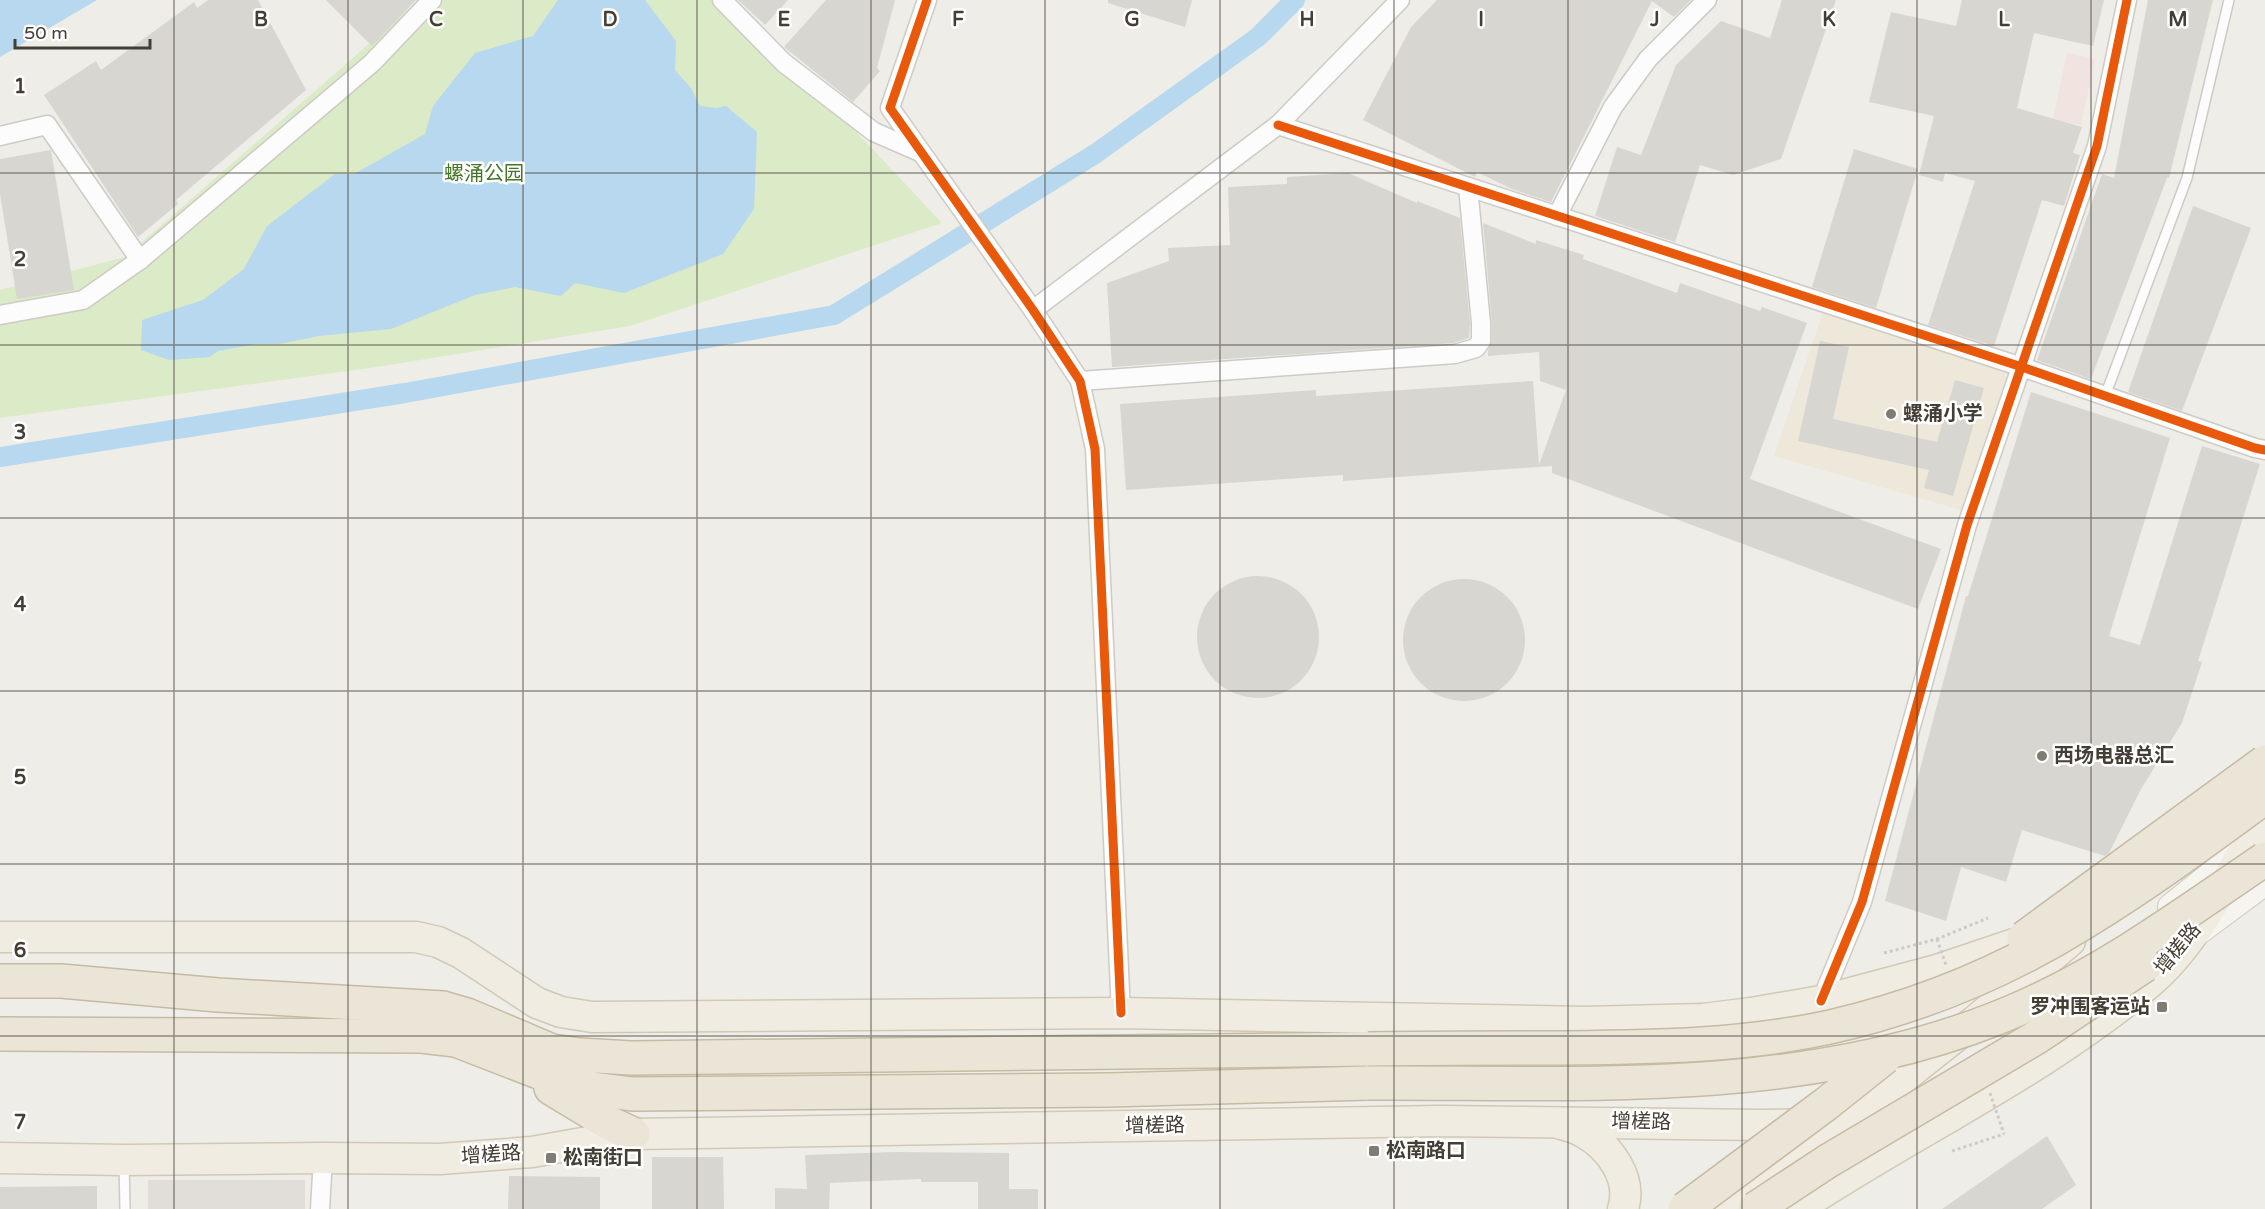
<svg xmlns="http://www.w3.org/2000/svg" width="2265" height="1209" viewBox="0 0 2265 1209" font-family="'Varela Round','Noto Sans SC',sans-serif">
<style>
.industrial{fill:#e1ded9}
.education{fill:#ede8da}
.medical{fill:#f1e3df}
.green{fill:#dbeac7}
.water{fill:#b7d8ee}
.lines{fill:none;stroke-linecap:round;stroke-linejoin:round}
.canal{stroke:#b7d8ee;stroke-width:20}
.building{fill:#d8d6d0}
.lane-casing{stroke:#cdcbc5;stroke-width:12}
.street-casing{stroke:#cdcbc5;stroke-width:21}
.secondary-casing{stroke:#cecabf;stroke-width:28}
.primary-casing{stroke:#d1c9b5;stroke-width:33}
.highway-casing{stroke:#c6baa3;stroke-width:36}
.path{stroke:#cdcbc6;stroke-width:3;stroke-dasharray:3 3;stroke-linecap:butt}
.lane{stroke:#fcfcfc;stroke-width:9}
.street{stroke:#fcfcfc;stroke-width:18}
.secondary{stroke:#f6f4ee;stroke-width:26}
.primary{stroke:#f1ece2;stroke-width:30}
.highway{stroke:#ebe5d8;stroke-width:33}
.highway-bridge-casing{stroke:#c6baa3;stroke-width:36;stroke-linecap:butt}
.path-bridge{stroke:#cdcbc6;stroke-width:3;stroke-dasharray:3 3;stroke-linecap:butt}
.highway-bridge{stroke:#ebe5d8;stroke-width:33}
.cycleway-casing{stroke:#fff;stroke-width:13}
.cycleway{stroke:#e8590c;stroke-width:9}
.grid{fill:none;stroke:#443e34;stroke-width:1.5;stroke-opacity:0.55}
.poi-dot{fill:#807b73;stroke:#fff;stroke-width:2}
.labels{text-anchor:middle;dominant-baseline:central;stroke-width:5;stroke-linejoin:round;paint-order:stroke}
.park-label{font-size:20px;fill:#457627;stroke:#fff}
.poi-label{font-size:20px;font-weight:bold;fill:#443e34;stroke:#fff;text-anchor:start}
.street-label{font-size:20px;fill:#443e34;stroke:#fff}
.grid-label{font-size:20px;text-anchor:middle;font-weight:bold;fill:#443e34;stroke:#fff;stroke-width:5;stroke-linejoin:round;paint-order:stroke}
</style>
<rect width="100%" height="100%" fill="#eeede8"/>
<rect class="industrial" x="148" y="1180" width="157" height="29"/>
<polygon class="education" points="1823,312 2008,373 1961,510 1774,456"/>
<polygon class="medical" points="2067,53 2095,59 2081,125 2053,119"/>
<polygon class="green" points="419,0 732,0 942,223 630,326 370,368 0,418 0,290 125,257"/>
<g class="water">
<polygon points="0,0 97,0 0,57"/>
<polygon points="558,0 645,0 676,41 675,70 691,88 700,106 716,108 726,106 757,132 754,209 723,254 624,293 575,283 561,296 515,287 475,295 391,329 319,336 279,344 256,344 218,351 210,357 169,360 141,350 142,320 203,300 244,269 267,226 335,174 354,174 425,134 433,106 475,53 533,36"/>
</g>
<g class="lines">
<polyline class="canal" points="0,457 405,393 834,315 1095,154 1258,37 1295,0"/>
</g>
<g class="building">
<polygon points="208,0 258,0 306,90 176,200 178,204 138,237 44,95 96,61 101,70 194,2 197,8"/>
<polygon points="326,0 416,0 372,46"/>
<polygon points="738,0 788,0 765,25"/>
<polygon points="826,0 895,0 877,68 880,71 853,102 784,47"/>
<polygon points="1108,0 1192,0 1185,27 1108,3"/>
<polygon points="1437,0 1691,0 1674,17 1652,1 1551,202 1512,189 1477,172 1475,177 1363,120 1411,27"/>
<polygon points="1782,0 1836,0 1781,159 1733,175 1700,165 1675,242 1595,216 1617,147 1641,155 1676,65 1721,21 1770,38"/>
<polygon points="1962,0 2104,0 2093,46 2034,33 2017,108 2082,127 2073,153 2080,155 2064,206 2042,200 1994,346 1928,325 1975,181 1945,173 1943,182 1919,175 1934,116 1869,102 1891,12 1956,26"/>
<polygon points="2148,0 2213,0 2169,178 2167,178 2091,379 2037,360 2102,174 2114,178"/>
<polygon points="1854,149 1918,169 1876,308 1812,287"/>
<polygon points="51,150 74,290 17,299 0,194 0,159"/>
<polygon points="1348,173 1417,203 1417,201 1460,218 1470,324 1469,338 1453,343 1112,367 1107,283 1169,261 1168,248 1230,245 1228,187 1287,184 1287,177"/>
<polygon points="2193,206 2251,228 2182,411 2128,392"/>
<polygon points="1483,223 1536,244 1536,240 1584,255 1583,259 1677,293 1680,283 1760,311 1762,307 1807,323 1750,479 1941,549 1918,609 1552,473 1552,466 1343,481 1343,475 1126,490 1120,404 1316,390 1316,396 1533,381 1539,465 1566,390 1540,381 1539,352 1488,356 1488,351 1492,341 1492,323"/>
<polygon points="1820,341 1849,347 1833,419 1937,442 1955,380 1984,388 1953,496 1924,488 1929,470 1798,441"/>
<polygon points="2031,392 2170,438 2109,636 2140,645 2202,446 2260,464 2198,661 2202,662 2182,723 2141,789 2109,853 2105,856 2022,830 2006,882 1961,867 1946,921 1885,901 1966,596 1968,596"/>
<circle cx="1258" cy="637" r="61"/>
<circle cx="1464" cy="640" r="61"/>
<polygon points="2047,1136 2076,1185 2042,1209 1942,1209"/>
<polygon points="896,1152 1009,1153 1009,1189 1038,1189 1038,1209 978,1209 978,1182 921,1182 921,1179 830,1183 829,1209 775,1209 775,1188 807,1189 805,1155"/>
<polygon points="652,1157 723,1157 724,1209 652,1209"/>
<polygon points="509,1176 600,1177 600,1209 508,1209"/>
<polygon points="97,1186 97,1209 0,1209 0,1187"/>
</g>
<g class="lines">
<g class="lane-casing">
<g id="lane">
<polyline points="2105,396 2187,178 2229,0"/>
<polyline points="124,1163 125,1209"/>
</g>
</g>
<g class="street-casing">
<g id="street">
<polyline points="722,0 784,63 874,132 920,152"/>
<polyline points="927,0 890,108 1033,310 1080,381 1095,449 1121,1013"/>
<polyline points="1278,125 2022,367 2255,448 2265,450"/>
<polyline points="0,136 47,125 140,260"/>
<polyline points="1557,216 1613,107 1648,59 1707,0"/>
<polyline points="1033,310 1278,125 1400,0"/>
<polyline points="0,315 83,300 140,260 372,63 432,0"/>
<polyline points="1080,381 1455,354 1476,348 1481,341 1481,323 1468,187"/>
<polyline points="1821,1001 1862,902 1967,525 2097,146 2127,0"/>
<polyline points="320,1209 323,1158"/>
</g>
</g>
<g class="secondary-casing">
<g id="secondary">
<polyline points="2171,907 2241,851"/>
<polyline points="2199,931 2265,882"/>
</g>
</g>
<g class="primary-casing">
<g id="primary">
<polyline points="0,937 416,937 438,942 461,953 537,1003 561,1012 592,1017 1121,1013 1585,1022 1703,1019 1751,1013 1821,1001 1937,970 2041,935"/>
<path d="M1561,1124c7,2 15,4 22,8 26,14 50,46 40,77"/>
<polyline points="0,1158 124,1160 323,1158 440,1159 532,1152 633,1134 1440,1121 1761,1125 1845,1124 1951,1116"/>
<polyline points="1721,1209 1845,1124 1975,1021 2070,941"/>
<path d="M1797,1209c116,-77 245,-136 352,-226 29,-24 50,-57 70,-89 10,-15 19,-38 31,-50 4,-4 10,-8 15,-11"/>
</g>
</g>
<g class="highway-casing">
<g id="highway">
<polyline points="0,981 61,981 218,995 443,1008 467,1015 552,1051 580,1055 631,1058 1368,1049"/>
<polyline points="0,1034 421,1036 456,1040 554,1078 593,1089 632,1094 1109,1090 1368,1083"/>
<polyline points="551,1088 609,1123 633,1134"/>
</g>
</g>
<g class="path">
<polyline points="1884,953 1937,939 1988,918"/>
<polyline points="1952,1151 2004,1134"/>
</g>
<use href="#lane" class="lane"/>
<use href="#street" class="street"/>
<use href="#secondary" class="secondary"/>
<use href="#primary" class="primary"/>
<use href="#highway" class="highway"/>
<g class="highway-bridge-casing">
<g id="highway-bridge">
<polyline points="2024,938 2265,762"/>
<path d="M1368,1049c66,-1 132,-1 198,-1 88,-1 177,-2 264,-21 88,-20 176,-56 253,-104 63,-38 122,-82 182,-126"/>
<path d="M1368,1083c222,-1 455,16 662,-79 84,-38 158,-93 235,-145"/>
<polyline points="1685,1209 1826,1104 1885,1057"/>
<polyline points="1755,1209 1828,1161 2037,1037 2145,965"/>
</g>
</g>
<g class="path-bridge">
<polyline points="1937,939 1946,965"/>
<polyline points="1990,1093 2004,1134"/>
</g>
<use href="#highway-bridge" class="highway-bridge"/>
<g class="cycleway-casing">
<g id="cycleway">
<polyline points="927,0 890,108 1033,310 1080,381 1095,449 1121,1013"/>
<polyline points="1278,125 2022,367 2255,448 2265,450"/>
<polyline points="1821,1001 1862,902 1967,525 2097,146 2127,0"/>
</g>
</g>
<use href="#cycleway" class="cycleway"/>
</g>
<path class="grid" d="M174,0v1209M348,0v1209M523,0v1209M697,0v1209M871,0v1209M1045,0v1209M1220,0v1209M1394,0v1209M1568,0v1209M1742,0v1209M1917,0v1209M2091,0v1209M0,173h2265M0,345h2265M0,518h2265M0,691h2265M0,864h2265M0,1036h2265"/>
<g class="poi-dot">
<circle cx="1891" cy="414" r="6"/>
<circle cx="2042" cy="756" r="6"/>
<rect x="2156" y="1001" width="12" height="12" rx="3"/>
<rect x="1368" y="1145" width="12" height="12" rx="3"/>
<rect x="545" y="1152" width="12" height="12" rx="3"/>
</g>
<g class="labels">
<g class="park-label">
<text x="484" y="174">螺涌公园</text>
</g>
<g class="poi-label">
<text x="1903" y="414">螺涌小学</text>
<text x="2054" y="756">西场电器总汇</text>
<text x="2150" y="1007" text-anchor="end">罗冲围客运站</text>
<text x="1386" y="1151">松南路口</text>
<text x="563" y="1158">松南街口</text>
</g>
<g class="street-label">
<text transform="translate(2178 949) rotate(-51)">增槎路</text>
<text transform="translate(1641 1122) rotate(1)">增槎路</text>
<text transform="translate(1155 1126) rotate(-1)">增槎路</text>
<text transform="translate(491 1155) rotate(-4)">增槎路</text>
</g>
</g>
<g class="grid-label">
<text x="261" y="26">B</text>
<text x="436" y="26">C</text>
<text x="610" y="26">D</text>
<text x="784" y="26">E</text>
<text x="958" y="26">F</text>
<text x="1132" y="26">G</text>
<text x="1307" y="26">H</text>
<text x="1481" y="26">I</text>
<text x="1655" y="26">J</text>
<text x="1829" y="26">K</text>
<text x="2004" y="26">L</text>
<text x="2178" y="26">M</text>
<text x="20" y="93">1</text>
<text x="20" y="266">2</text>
<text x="20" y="439">3</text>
<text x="20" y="611">4</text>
<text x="20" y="784">5</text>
<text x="20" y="957">6</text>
<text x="20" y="1129">7</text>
</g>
<path d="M15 39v9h135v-9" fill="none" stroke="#443e34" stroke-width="3"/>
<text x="24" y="39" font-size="18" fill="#443e34" stroke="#ffffff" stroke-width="4.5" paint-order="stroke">50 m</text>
</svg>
